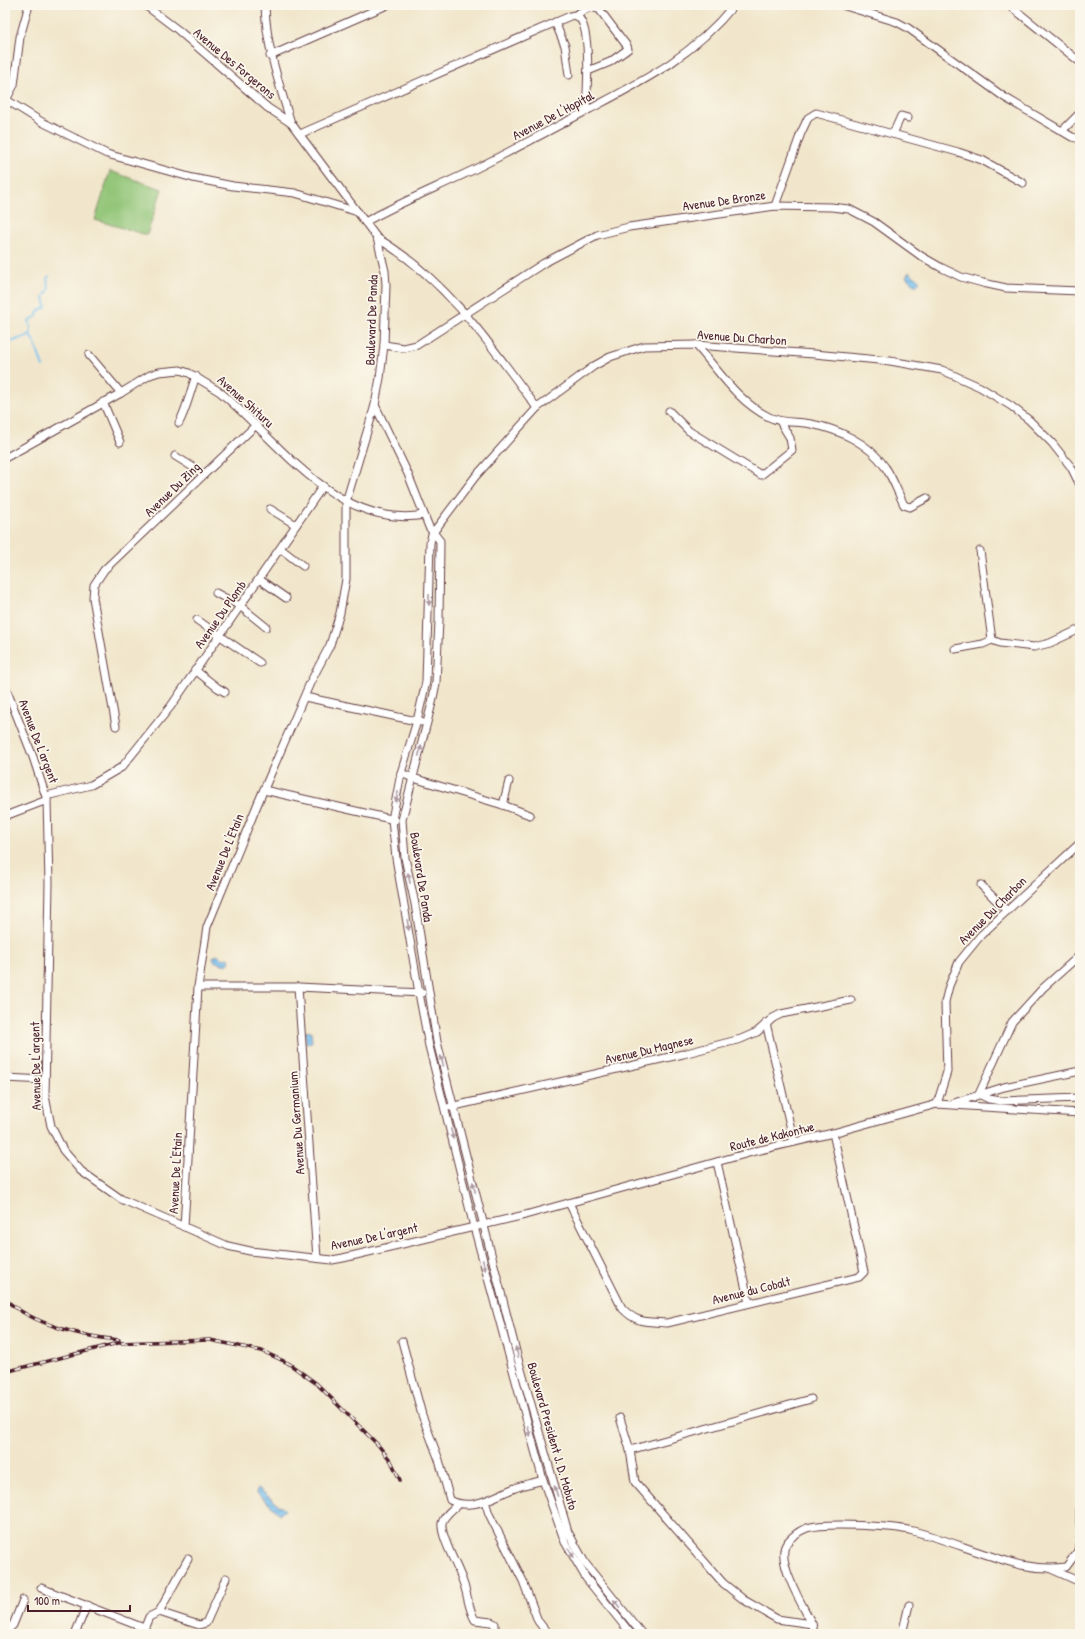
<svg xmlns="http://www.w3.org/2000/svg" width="1085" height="1639" viewBox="0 0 1085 1639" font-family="'Patrick Hand',sans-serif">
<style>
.garden{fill:#91c577;stroke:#6e7251}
.water{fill:url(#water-rules);stroke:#60708e}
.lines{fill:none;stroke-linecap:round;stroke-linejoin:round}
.stream{stroke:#77c1f0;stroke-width:2}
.minor-casing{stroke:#633d43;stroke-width:9}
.minor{stroke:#fff;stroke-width:7}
.rail-casing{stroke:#4a1f2b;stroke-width:3.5}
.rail{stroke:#fbf7ec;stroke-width:2;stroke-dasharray:6;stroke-linecap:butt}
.oneway{fill:#ae9aa0}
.labels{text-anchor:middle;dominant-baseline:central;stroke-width:3.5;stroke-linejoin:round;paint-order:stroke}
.street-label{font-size:13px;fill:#4a1f2b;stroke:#fbf7ec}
</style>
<defs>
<pattern id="water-rules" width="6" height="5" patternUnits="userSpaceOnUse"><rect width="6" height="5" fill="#77c1f0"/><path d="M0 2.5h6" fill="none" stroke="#68a5ce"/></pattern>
</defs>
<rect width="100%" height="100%" fill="#fbf7ec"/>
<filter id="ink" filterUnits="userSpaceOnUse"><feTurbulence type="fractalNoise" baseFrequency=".025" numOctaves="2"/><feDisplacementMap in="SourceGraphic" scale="8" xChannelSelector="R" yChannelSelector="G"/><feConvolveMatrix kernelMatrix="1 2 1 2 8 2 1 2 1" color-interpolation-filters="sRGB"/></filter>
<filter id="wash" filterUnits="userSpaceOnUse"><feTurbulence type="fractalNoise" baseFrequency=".012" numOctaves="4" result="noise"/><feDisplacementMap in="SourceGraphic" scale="16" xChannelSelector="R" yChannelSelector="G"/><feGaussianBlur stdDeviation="0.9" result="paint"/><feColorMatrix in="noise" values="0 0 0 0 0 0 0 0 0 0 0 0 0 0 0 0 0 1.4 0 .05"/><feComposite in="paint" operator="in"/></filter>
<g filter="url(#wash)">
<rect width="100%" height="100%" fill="#f1e6cb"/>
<polygon class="garden" points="110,171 162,189 147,235 95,220"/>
<g class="water">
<polygon points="909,272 920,281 916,286 906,277"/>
<polygon points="217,955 222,959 229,958 230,962 226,965 214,961 213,957"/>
<polygon points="311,1031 312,1042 306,1043 305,1032"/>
<polygon points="258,1488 285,1510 280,1514 256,1492"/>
</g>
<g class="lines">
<g class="stream">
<polyline points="30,335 35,344 43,367"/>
<polyline points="5,344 30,335 31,328 29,321 37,316 38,311 46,307 44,297 49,289 47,279 49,276"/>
</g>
</g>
</g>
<g filter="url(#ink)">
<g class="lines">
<g class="minor-casing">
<g id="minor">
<polyline points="145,5 178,30 268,108 291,123 377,238 385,271 386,285 384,345 380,378 375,405 408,474 429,527 440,541 439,621 436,683 432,703 402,820 405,858 415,904 437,1042 518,1359 568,1532 585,1563 642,1634"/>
<path d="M265,5c1,41 14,79 26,118"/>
<polyline points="842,5 897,22 908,28 1004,97 1072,137 1080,139"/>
<polyline points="1009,5 1080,62"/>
<polyline points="575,15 590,7 599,9 627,46 628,49 610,62 588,71"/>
<polyline points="555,22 565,46 569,75"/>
<polyline points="270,56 387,5"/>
<polyline points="5,99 42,122 107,154 193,178 233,186 295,193 358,212"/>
<polyline points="6,100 14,85 20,37 29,5"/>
<polyline points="1063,130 1080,113"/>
<path d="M300,134l270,-118c3,-1 6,-1 8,1 14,10 9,77 8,94"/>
<polyline points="893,134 901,116 908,118"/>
<polyline points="775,206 801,133 808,118 816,113 958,152 982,160 1023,183"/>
<path d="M365,222c36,-20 73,-35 110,-53 38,-19 75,-39 113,-59 57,-30 104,-53 146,-105"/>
<path d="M377,238c68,40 114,107 160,170"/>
<polyline points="384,345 404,348 417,345 544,263 597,235 629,227 775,206 831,207 849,209 874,222 921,256 940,267 961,277 983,283 1006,288 1080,291"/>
<path d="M696,345c23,26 42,57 73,72 14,7 27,4 42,7 27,5 58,19 74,43 8,11 13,26 19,38l6,2 17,-9"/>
<polyline points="89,355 121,393"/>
<polyline points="103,402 120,442"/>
<polyline points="669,411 689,431 761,475 792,450 790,438 781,423"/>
<path d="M179,423c8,-15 11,-31 17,-47"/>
<polyline points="175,456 204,474"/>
<path d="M5,458l116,-65 29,-18 9,-3 21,-2 9,3 31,19c59,49 117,138 204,123"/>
<polyline points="270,509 296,525"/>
<polyline points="281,549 303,566"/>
<polyline points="980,551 992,640 1000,643 1034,647 1050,643 1080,629"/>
<polyline points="259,579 286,598"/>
<polyline points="216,593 240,606 266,627"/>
<polyline points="197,620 260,663"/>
<polyline points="955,649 983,644 992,640"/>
<polyline points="195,670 218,688 225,692"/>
<polyline points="5,686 33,757 47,800 49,883 45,1096 51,1126 63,1150 81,1171 121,1199 228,1246 250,1251 332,1260 343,1258 525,1215 756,1151 833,1133 937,1104 1080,1113"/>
<polyline points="305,697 421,722"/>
<polyline points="116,726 93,598 94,585 104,570 256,425"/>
<polyline points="401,773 413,778 503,805 530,815"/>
<polyline points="264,790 395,820"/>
<polyline points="46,796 91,785 122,767 171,706 323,486"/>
<polyline points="503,805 509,781"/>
<polyline points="5,816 47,800"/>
<polyline points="981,885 1007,911"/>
<polyline points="1080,955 1043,988 1012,1022 979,1094 989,1099 1001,1101 1080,1098"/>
<polyline points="198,987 298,987 422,993"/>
<polyline points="298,987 317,1258"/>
<polyline points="766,1023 794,1142"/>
<polyline points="5,1078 45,1080"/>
<polyline points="954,1103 1004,1087 1080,1071"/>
<polyline points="937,1104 947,1072 945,1002 949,986 959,962 981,935 1080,843"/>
<polyline points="450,1107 683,1054 741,1039 757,1032 773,1018 781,1014 851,1000"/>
<polyline points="717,1162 749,1303"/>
<path d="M569,1203l53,105c15,16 24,13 45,15l192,-46 5,-5 -31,-139"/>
<polyline points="184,1227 198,987 207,927 258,803 310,683 330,645 340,613 346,579 346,502 375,405"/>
<path d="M402,1341l20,74 17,45 11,40c22,12 44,-4 65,-12 9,-4 19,-5 28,-8"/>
<polyline points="620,1418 630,1450 635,1482 723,1583 744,1600 777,1619 812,1624"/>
<polyline points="630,1450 811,1399"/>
<polyline points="485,1501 489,1514 523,1581 538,1621 548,1634"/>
<path d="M458,1504c-6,6 -14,11 -16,19 -2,14 17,45 21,59 5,13 5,26 12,38l16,2 4,2v10"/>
<polyline points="1080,1510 1080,1525"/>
<polyline points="1051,1569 1080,1582"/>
<polyline points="41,1588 144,1628"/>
<polyline points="159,1612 188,1559"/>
<polyline points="5,1632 13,1625 23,1600"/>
<polyline points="75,1634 87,1605"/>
<polyline points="142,1634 149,1617 159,1612 199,1625 206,1623 226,1578"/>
<polyline points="631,1634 586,1578 565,1542 543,1480 474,1227 429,1046 419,993 396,858 392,820 401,773 417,721 426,682 430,543 432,534 475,477 537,408 594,366 610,357 644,346 696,345 814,354 890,361 942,370 980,387 1011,406 1029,420 1052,443 1071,467 1080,485"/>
<path d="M814,1634l-2,-10c-9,-18 -31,-54 -28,-74 1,-9 14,-19 23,-22 18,-6 87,-2 106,3 36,9 71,25 108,34 15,3 29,4 45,2l12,-16 2,-12"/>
<polyline points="902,1634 909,1605"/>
</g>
</g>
<use href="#minor" class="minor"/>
<g class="rail-casing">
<g id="rail">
<path d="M5,1299c26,25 79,38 114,41"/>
<polyline points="5,1372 118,1343 210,1340 262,1351 288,1363 317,1384 378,1445 391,1461 400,1480"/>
</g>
</g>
<use href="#rail" class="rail"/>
</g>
<defs><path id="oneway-solid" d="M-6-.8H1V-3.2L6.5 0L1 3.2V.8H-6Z"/></defs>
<g class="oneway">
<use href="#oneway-solid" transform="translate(429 600) rotate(91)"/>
<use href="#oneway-solid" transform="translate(420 751) rotate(-75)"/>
<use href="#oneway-solid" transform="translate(397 797) rotate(101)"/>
<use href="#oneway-solid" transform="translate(409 878) rotate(-102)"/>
<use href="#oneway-solid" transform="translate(408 925) rotate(81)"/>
<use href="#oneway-solid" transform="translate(442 1061) rotate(-105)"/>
<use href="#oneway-solid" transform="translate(452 1134) rotate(77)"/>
<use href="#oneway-solid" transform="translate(474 1187) rotate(-104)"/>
<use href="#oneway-solid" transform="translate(484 1265) rotate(75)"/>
<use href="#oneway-solid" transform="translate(517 1352) rotate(-105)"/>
<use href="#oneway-solid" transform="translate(529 1431) rotate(75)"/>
<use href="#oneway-solid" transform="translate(556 1491) rotate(-107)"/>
<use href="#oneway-solid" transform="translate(571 1553) rotate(59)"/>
<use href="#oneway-solid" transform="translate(617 1604) rotate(-129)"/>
</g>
</g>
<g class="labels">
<g class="street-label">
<text transform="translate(235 63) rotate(40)">Avenue Des Forgerons</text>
<text transform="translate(553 115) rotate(-28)">Avenue De L'Hopital</text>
<text transform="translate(724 200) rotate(-8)">Avenue De Bronze</text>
<text transform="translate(371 320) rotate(-88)">Boulevard De Panda</text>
<text transform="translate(742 337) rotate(4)">Avenue Du Charbon</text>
<text transform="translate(246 401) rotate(42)">Avenue Shituru</text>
<text transform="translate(172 489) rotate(-44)">Avenue Du Zing</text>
<text transform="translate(220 614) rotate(-55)">Avenue Du Plomb</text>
<text transform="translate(39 741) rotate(69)">Avenue De L'argent</text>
<text transform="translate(224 852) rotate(-68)">Avenue De L'Etain</text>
<text transform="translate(422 877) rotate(81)">Boulevard De Panda</text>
<text transform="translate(992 910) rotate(-45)">Avenue Du Charbon</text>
<text transform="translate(649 1049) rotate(-13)">Avenue Du Magnese</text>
<text transform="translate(35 1066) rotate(-91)">Avenue De L'argent</text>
<text transform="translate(296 1123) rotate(-94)">Avenue Du Germanium</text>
<text transform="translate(772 1136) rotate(-14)">Route de Kakontwe</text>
<text transform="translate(175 1173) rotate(-87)">Avenue De L'Etain</text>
<text transform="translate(374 1236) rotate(-12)">Avenue De L'argent</text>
<text transform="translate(751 1290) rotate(-14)">Avenue du Cobalt</text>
<text transform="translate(553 1436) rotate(74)">Boulevard President J. D. Mobuto</text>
</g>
</g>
<rect width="1085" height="1639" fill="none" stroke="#fbf7ec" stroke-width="20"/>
<path d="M28 1605v6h102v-6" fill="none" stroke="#4a1f2b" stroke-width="2"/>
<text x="34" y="1605" font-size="12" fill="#4a1f2b" stroke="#fbf7ec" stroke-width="3" paint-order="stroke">100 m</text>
</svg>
